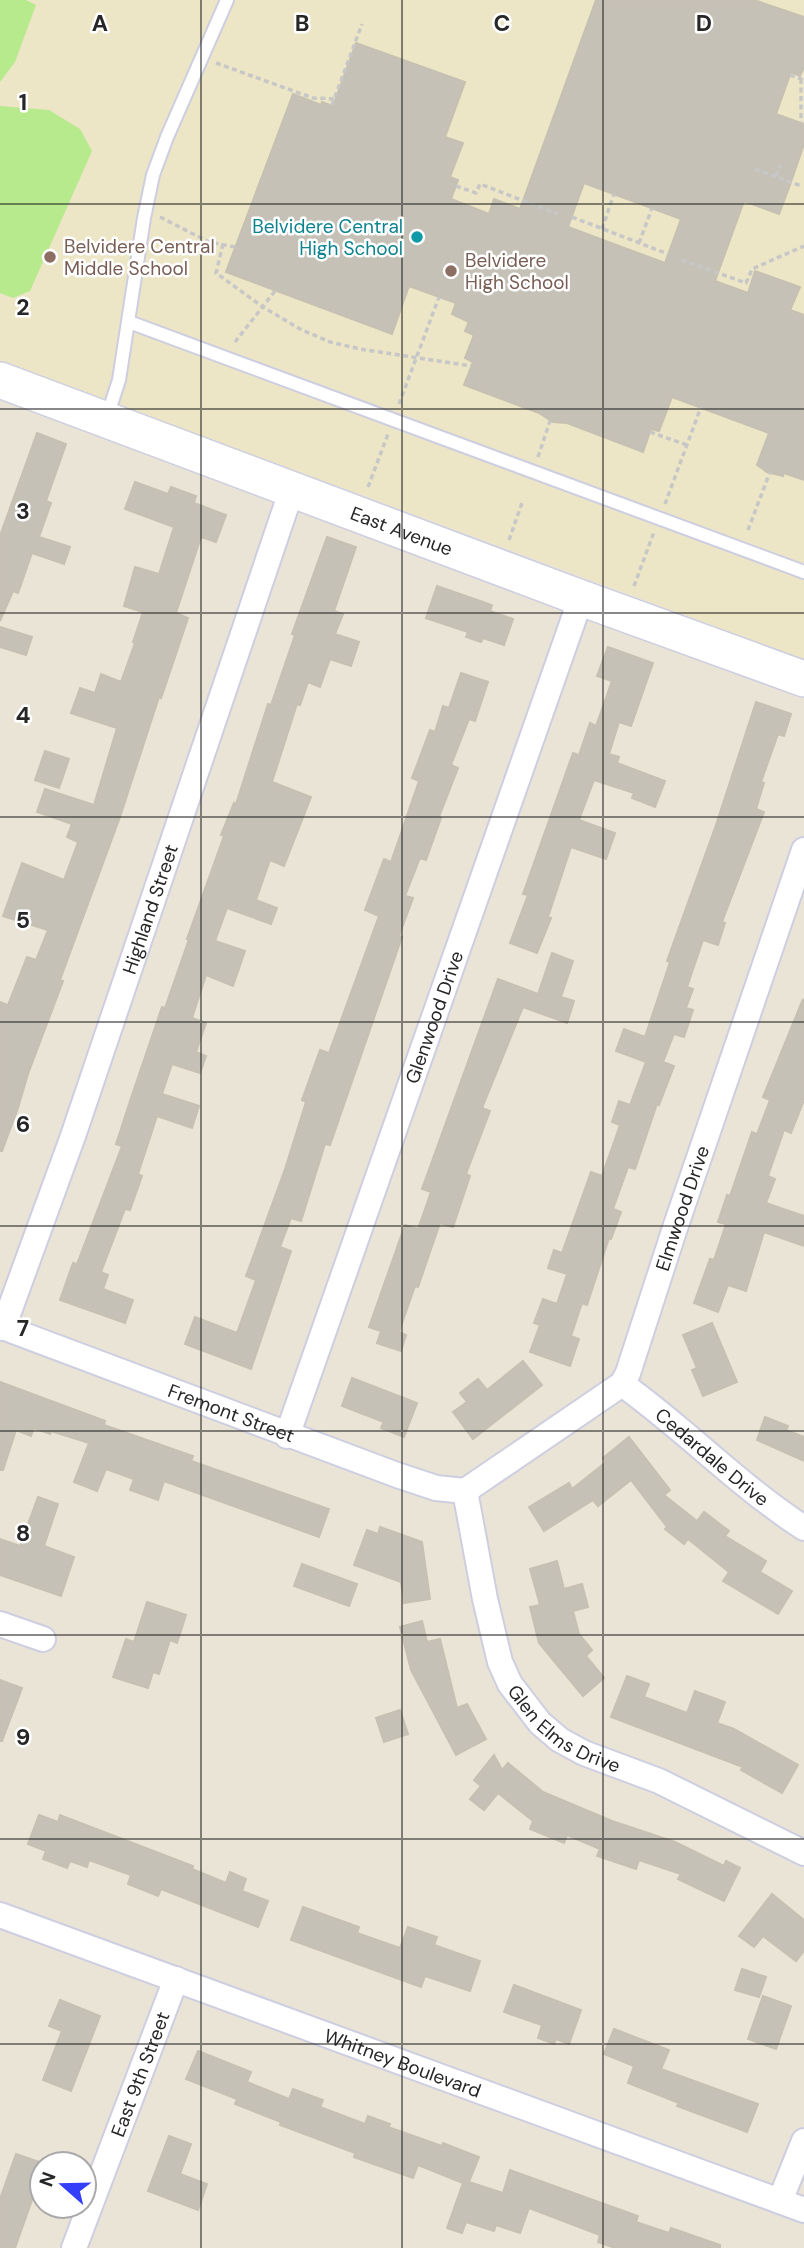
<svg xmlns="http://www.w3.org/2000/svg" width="804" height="2248" viewBox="0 0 804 2248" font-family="'DM Sans',sans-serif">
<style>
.education{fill:#ece5c6}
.pitch{fill:#b7ea8d}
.building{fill:#c5c1b7;stroke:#c5c0b1;stroke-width:2;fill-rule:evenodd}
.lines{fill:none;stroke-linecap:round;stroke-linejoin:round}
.lane-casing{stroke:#cdcee0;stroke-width:16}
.street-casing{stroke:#cdcee0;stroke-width:28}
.secondary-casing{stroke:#cdcee0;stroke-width:38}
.path{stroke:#c7c7c7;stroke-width:3.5;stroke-dasharray:5 3.5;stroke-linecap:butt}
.lane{stroke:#fff;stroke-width:12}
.street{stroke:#fff;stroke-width:24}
.secondary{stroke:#fff;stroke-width:35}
.grid{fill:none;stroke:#272727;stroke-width:2;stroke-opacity:0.55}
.culture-dot{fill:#0f9aa8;stroke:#fff;stroke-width:2.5}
.education-dot{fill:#8d6e63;stroke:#fff;stroke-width:2.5}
.labels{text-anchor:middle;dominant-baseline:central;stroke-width:5;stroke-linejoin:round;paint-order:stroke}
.culture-label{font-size:19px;fill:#0d838f;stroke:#fff;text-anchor:end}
.education-label{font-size:19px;fill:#785e54;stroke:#fff;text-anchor:start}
.street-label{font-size:19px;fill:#272727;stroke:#fff}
.grid-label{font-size:23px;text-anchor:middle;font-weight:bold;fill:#272727;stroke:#fff;stroke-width:5;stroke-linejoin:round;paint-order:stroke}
</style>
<rect width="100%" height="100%" fill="#eae4d7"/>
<polygon class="education" points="0,0 804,0 804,659 0,361"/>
<g class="pitch">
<polygon points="0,0 26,0 36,5 15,62 0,82"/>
<polygon points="0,106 49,110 80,129 92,151 30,291 13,298 0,293"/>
</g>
<g class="building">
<path d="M596,0h158l50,17v50l-4,9 -9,-4 -15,42 28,10v20l-14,41 -11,29 -35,-13 -29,80 33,12 7,-22 45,16 -10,23 14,5v165l-20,-7 -1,3 -16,-4 -10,-7 12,-32 -97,-36 -13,34 -8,-2 -8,23 -76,-29 -14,-1 -14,-9 -75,-28 9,-23 -8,-4 9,-23 -9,-4 4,-9 -17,-8 4,-11 -47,-17 -17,48 -166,-62 67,-178 28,11 1,-3 11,4 23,-63 109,39 -20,55 18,6 -13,34 8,3 -7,19 38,15 5,-15 26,10zM584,183l97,36 -16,44 -97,-36z"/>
<polygon points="37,433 66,444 46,501 51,503 39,537 70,547 64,564 32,553 18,593 13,591 0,621 0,536"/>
<polygon points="135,482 168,494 171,487 196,496 194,503 226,515 216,542 201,537 176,613 188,618 172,666 161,698 159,697 120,817 60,980 63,981 28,1074 18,1108 2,1151 0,1151 0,1002 8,1005 27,957 36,960 48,930 3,916 22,863 64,880 78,842 67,837 72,824 37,812 45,789 94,805 117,728 71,713 80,688 95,693 101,674 121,682 135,643 133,642 143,612 124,606 135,567 159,574 174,527 125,509"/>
<polygon points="327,537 356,547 334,611 343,614 335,634 359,642 351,666 330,659 320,687 308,682 300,705 297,704 272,782 311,797 284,866 270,860 256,900 277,908 271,924 227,908 215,941 245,951 233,986 206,975 192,1018 206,1023 196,1052 206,1056 200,1073 172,1064 162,1094 199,1106 192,1128 157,1116 138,1174 142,1176 130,1210 125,1209 101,1272 108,1275 103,1289 133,1300 125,1323 60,1300 73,1263 77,1264 122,1146 116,1144 131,1098 162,1007 165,1008 189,939 187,939 224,836 221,835 234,803 236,804 268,704 271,705 295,635 292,634"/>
<polygon points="437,586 492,605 490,611 513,619 504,645 483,638 481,642 466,637 468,632 426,618"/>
<polygon points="0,627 32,637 26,655 0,647"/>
<polygon points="608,647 653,663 631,726 619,722 609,754 619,757 617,763 665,781 655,807 632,798 634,793 594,780 579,820 615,833 606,859 571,847 548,917 551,918 537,953 510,943 528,895 523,894 573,753 579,755 590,723 596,726 612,681 597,676"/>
<polygon points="461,673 488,682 475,721 469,719 451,765 458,768 439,817 441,818 426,860 420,858 405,896 413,898 399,936 402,937 330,1145 325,1144 301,1221 291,1218 280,1247 291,1251 251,1369 185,1344 195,1317 237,1333 256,1280 246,1276 285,1169 306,1102 302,1100 320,1050 329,1053 379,916 365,910 384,859 391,862 419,781 412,778 430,730 435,732 443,706 449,708"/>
<polygon points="756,702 791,714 784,736 778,734 761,782 764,783 756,809 764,812 722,922 725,923 718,945 703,940 687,987 693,989 686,1008 693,1010 684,1037 674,1034 663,1062 674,1066 659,1105 657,1104 635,1169 628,1167 613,1209 621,1212 611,1239 609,1238 587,1305 582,1303 571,1336 579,1339 570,1366 530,1352 540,1325 534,1323 543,1299 557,1304 567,1274 548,1268 554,1250 562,1253 591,1172 602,1176 620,1125 612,1122 619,1101 630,1105 646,1062 616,1051 624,1029 645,1037 670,962 667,961 716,825"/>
<polygon points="45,751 69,759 59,788 35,780"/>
<polygon points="552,953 573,961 561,997 574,1001 567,1023 523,1007 482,1108 490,1111 466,1174 470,1176 453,1227 440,1223 418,1287 415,1286 399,1332 406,1335 401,1351 377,1343 381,1331 369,1327 405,1225 418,1229 431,1192 422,1189 498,979 538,994"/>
<polygon points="803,999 804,1100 791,1133 784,1130 768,1176 775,1179 766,1203 804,1216 804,1246 764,1232 746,1291 728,1285 718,1312 694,1303 710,1259 714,1260 726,1224 718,1222 727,1195 730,1196 752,1132 757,1134 770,1100 763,1097"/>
<polygon points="712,1323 737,1382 703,1396 692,1370 697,1368 683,1335"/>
<polygon points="523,1361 542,1385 473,1439 453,1412 467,1402 460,1393 478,1379 487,1390"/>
<polygon points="352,1378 417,1403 404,1437 381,1428 384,1422 342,1406"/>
<polygon points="0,1382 105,1421 104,1425 193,1456 191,1461 329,1509 319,1537 164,1481 158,1500 130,1490 134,1479 106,1469 97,1491 74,1482 89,1443 51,1431 50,1434 34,1428 31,1436 16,1430 3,1470 0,1470"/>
<polygon points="765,1417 788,1426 786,1430 804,1437 804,1461 757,1440"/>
<polygon points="629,1437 670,1490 664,1495 697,1521 704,1512 729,1531 725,1536 766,1561 760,1572 792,1591 778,1614 723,1581 729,1572 688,1539 684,1544 665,1529 667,1527 631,1480 598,1506 593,1500 544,1531 529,1507 569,1483 572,1489 606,1462 603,1458"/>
<polygon points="38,1497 58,1504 44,1546 74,1557 61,1596 0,1575 0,1539 20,1546"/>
<polygon points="380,1527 422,1542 430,1599 404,1603 401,1582 354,1565 367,1530 378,1534"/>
<polygon points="557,1561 564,1589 582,1584 588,1607 573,1611 579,1634 592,1650 586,1656 604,1678 583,1696 539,1643 530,1607 540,1605 530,1569"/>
<polygon points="302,1564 357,1584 349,1606 294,1586"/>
<polygon points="147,1602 186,1615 177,1643 170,1640 159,1674 153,1672 148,1688 113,1677 126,1639 134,1642"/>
<polygon points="422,1621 427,1642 440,1639 457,1708 467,1704 486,1739 456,1755 411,1670 400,1627"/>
<polygon points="627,1676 649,1684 644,1697 687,1713 695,1691 725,1702 717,1723 734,1729 798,1765 782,1793 741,1770 743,1767 611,1717"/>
<polygon points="0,1680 22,1688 2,1741 0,1741"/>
<polygon points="400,1710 408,1734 384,1742 376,1718"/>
<polygon points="494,1755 502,1770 508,1763 543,1792 612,1821 675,1842 724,1866 726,1861 740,1868 724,1901 678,1879 681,1874 639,1860 636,1869 597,1856 600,1849 567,1835 564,1843 530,1829 533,1821 498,1793 484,1810 470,1799 481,1786 474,1780"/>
<polygon points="39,1815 58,1822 60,1815 193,1866 192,1869 226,1883 230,1872 246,1879 242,1891 268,1901 258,1927 161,1889 158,1896 128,1884 131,1875 89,1860 87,1867 70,1861 67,1868 43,1859 46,1851 28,1844"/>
<polygon points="772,1894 804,1920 804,1951 796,1961 763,1936 754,1947 739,1936"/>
<polygon points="303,1907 359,1927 357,1933 400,1948 408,1927 437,1937 434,1945 480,1961 470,1991 425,1976 421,1987 291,1940"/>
<polygon points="742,1969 766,1977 759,1997 735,1990"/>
<polygon points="514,1985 581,2010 569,2044 556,2039 554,2044 538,2038 542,2025 504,2012"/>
<polygon points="763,1996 791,2006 776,2049 748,2039"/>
<polygon points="60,2000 100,2016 71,2091 43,2080 62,2031 49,2026"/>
<polygon points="614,2029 669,2050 661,2069 758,2104 747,2132 677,2106 679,2103 628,2083 634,2066 604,2054"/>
<polygon points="198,2051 251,2072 247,2082 289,2099 293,2089 323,2100 320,2107 365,2124 368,2116 390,2124 388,2127 442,2146 443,2143 479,2157 469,2182 503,2193 510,2170 638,2216 636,2222 669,2233 671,2228 720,2245 720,2248 615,2248 598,2242 600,2235 529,2208 520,2233 496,2225 494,2231 466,2222 462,2233 447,2228 463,2183 418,2165 413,2178 354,2157 355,2153 280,2125 281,2122 235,2104 237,2099 186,2079"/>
<polygon points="169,2136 191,2144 180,2174 207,2184 198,2210 148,2191"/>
<polygon points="16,2154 45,2164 42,2164 42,2172 15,2248 0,2248 0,2199"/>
</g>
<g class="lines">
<g class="lane-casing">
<g id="lane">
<polyline points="129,322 804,572"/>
<polyline points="107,417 119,380 144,218 153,175 167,137 227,0"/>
</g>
</g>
<g class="street-casing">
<g id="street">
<path id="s1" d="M0,1326l397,149 39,13 29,3"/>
<path id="s2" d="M3,1328l70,-192 219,-647"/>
<path id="s3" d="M622,1384c63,45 117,102 182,144"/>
<path id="s4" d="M287,1436l294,-838"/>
<path id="s5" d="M465,1491l157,-107 6,-11 46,-142 130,-381"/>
<path id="s6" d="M465,1491l20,108 15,63 10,22 30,39 20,17 24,13 75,28 145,72"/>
<polyline points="0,1624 43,1639"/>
<path id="s7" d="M0,1915l804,295"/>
<polyline points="780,2201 804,2141"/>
<path id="s8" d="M74,2248l102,-269"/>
</g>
</g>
<g class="secondary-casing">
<g id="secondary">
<path id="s9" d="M0,380l581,218 223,81"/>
</g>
</g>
<g class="path">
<polyline points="216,63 313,98 334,99"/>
<polyline points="790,75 804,80"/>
<polyline points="801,79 801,123"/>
<polyline points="332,105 362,24"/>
<polyline points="755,169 801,186"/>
<polyline points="776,176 780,165"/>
<polyline points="456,186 476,193 480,184 558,214"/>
<polyline points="160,217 209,242 235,247"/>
<polyline points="572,217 668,254"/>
<polyline points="602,229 614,194"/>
<polyline points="639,243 652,208"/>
<polyline points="223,244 216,273 263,307 300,329 330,342 360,349 471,366"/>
<polyline points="682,260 746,283 752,269 804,246"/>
<polyline points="235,342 275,291"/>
<polyline points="399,404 439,297"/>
<polyline points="650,432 687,445"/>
<polyline points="538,457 550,421"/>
<polyline points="368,487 388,434"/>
<polyline points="665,504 701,407"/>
<polyline points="748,530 770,472"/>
<polyline points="509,540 523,500"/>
<polyline points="634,586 654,532"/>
</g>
<use href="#lane" class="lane"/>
<use href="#street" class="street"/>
<use href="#secondary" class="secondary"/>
</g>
<path class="grid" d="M201,0v2248M402,0v2248M603,0v2248M0,204h804M0,409h804M0,613h804M0,817h804M0,1022h804M0,1226h804M0,1431h804M0,1635h804M0,1839h804M0,2044h804"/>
<circle class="culture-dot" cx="417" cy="237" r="7"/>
<g class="education-dot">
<circle cx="50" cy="257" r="7"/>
<circle cx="451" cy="271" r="7"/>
</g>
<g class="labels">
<g class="culture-label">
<text x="403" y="226">Belvidere Central<tspan x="403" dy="22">High School</tspan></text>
</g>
<g class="education-label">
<text x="64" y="246">Belvidere Central<tspan x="64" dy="22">Middle School</tspan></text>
<text x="465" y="260">Belvidere<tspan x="465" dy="22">High School</tspan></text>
</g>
<g class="street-label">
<text stroke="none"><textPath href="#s9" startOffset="429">East Avenue</textPath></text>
<text stroke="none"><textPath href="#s2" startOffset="444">Highland Street</textPath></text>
<text stroke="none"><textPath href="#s4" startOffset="444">Glenwood Drive</textPath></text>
<text stroke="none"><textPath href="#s5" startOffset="376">Elmwood Drive</textPath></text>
<text stroke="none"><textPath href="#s1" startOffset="247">Fremont Street</textPath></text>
<text stroke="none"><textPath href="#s3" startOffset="116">Cedardale Drive</textPath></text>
<text stroke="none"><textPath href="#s6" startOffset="271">Glen Elms Drive</textPath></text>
<text stroke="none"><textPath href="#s7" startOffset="429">Whitney Boulevard</textPath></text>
<text stroke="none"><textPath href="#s8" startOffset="186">East 9th Street</textPath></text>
</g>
</g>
<g class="grid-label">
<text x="100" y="31">A</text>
<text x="302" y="31">B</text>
<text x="502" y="31">C</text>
<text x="704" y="31">D</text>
<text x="23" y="110">1</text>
<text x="23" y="315">2</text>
<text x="23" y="519">3</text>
<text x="23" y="723">4</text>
<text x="23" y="928">5</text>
<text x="23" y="1132">6</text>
<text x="23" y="1336">7</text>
<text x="23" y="1541">8</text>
<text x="23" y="1745">9</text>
</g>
<g transform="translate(63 2185) rotate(290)"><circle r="33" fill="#ffffff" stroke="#a9a9a9" stroke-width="2"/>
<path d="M0-5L12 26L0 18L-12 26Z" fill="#333ffb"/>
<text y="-10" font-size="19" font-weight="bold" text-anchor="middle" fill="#272727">N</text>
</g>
</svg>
